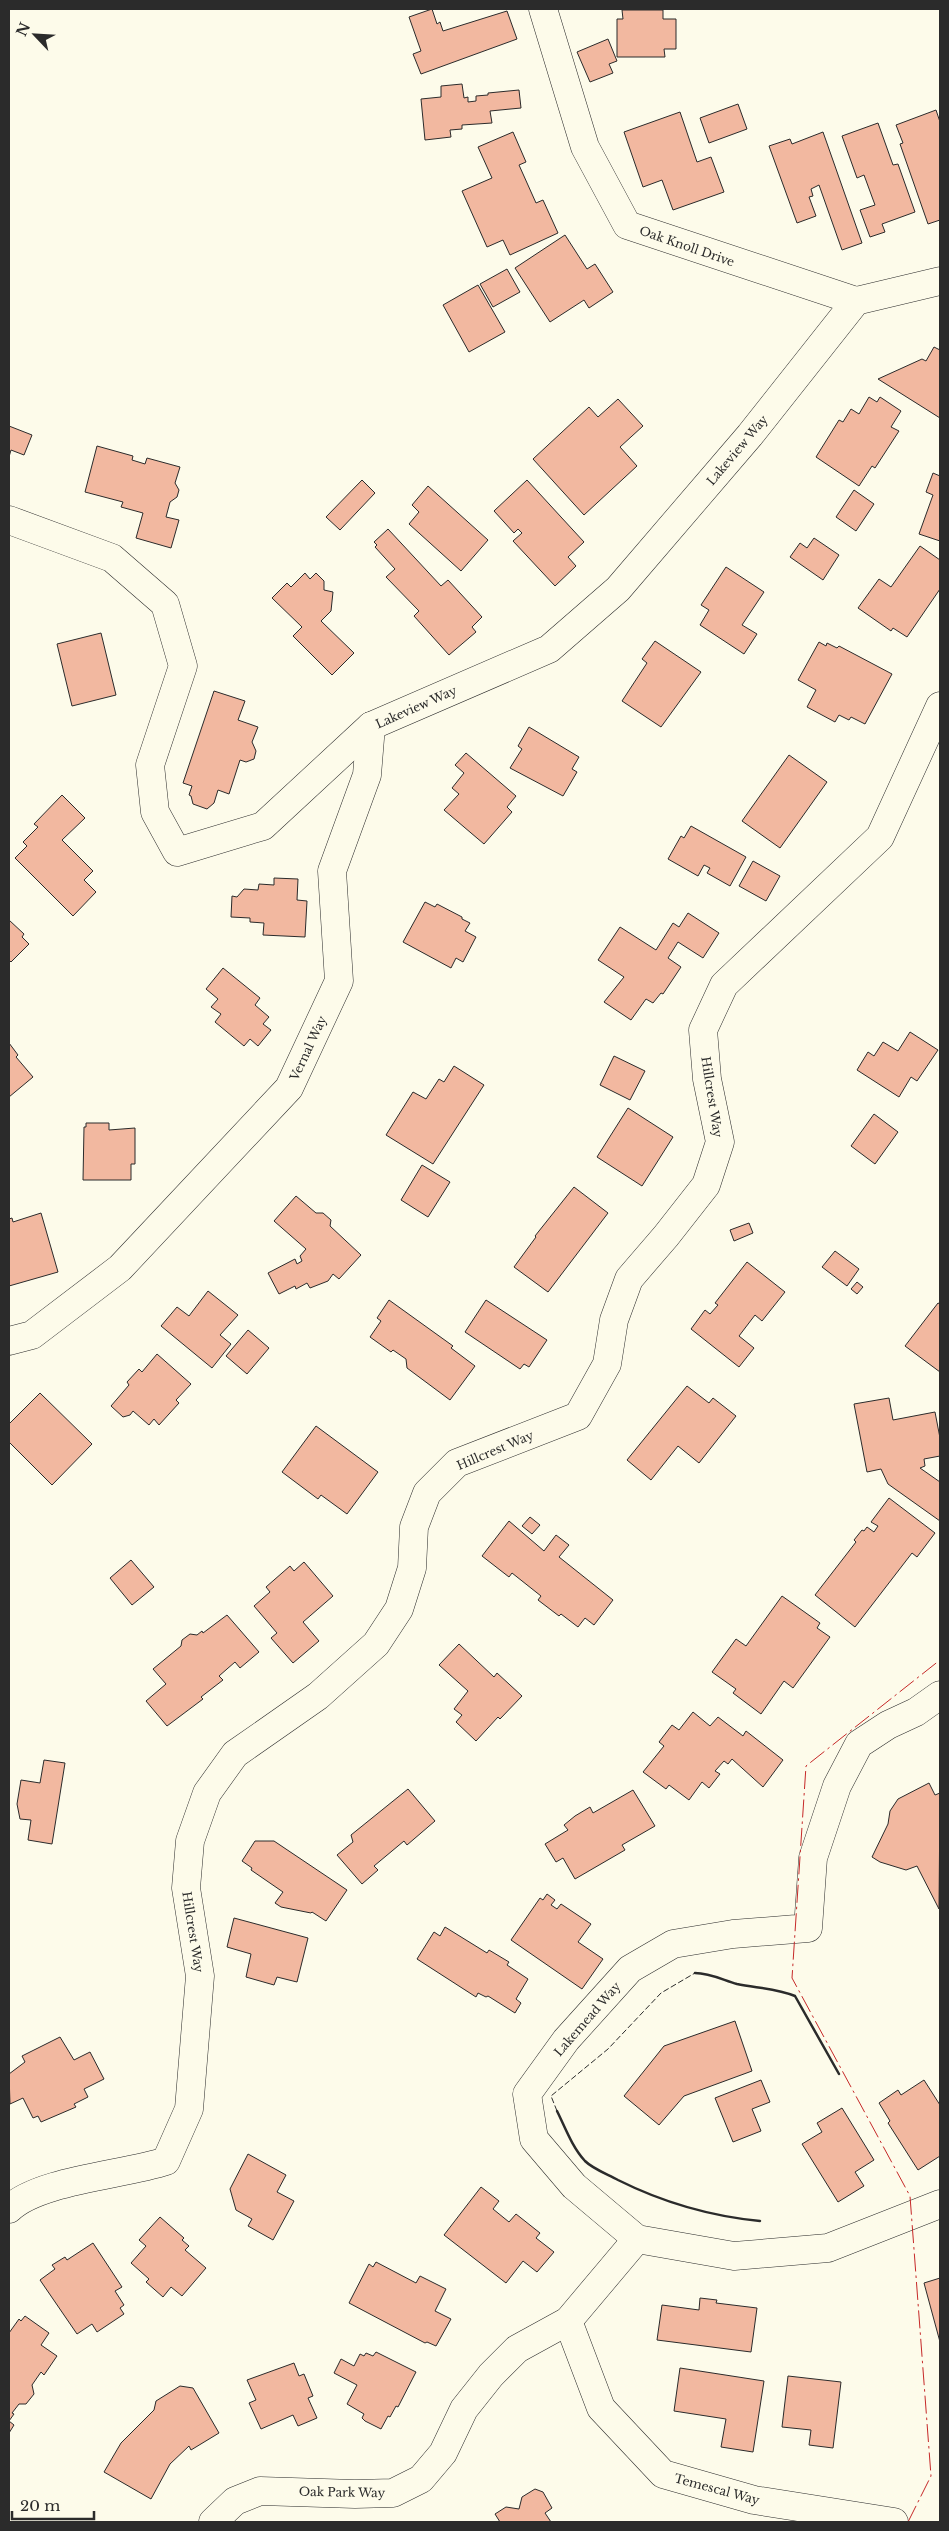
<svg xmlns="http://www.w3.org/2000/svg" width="949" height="2531" viewBox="0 0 949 2531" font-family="'Libre Baskerville',serif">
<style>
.building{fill:#f2b8a0;stroke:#2b2b2b}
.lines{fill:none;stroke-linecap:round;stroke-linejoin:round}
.minor-casing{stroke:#2b2b2b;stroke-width:29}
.minor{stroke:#fdfbea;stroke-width:28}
.fence{stroke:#2b2b2b;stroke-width:1;stroke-dasharray:6 2.5;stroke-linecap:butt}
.wall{stroke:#2b2b2b;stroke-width:2.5}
.power{stroke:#c62828;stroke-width:1;stroke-dasharray:18 4 2.5 4;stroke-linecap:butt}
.labels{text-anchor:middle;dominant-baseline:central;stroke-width:4;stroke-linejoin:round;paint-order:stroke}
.street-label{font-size:12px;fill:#2b2b2b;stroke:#fdfbea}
</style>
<rect width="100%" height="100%" fill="#fdfbea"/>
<g class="building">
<polygon points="432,9 437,24 440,22 443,31 507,11 517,39 421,74 413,54 421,51 409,17"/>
<polygon points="622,10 663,10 663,19 676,19 676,49 664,49 665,57 617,57 617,19 623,19"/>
<polygon points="608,39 617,61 609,64 613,73 590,82 577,52"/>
<polygon points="462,84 464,98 468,97 468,102 476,101 476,96 488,95 488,93 519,90 521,108 490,111 492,123 462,125 462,129 450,130 451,137 425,140 421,99 441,97 441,86"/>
<polygon points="738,104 747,129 709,143 700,118"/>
<polygon points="936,110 940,122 940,220 928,224 900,144 903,143 896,125"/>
<polygon points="680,112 697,162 711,157 724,192 673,210 662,180 643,187 624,132"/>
<polygon points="878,123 893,165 898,164 915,212 882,224 885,232 870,237 860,210 875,205 864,175 857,178 842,136"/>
<polygon points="513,132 526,162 519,165 536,203 543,200 558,233 510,255 503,240 487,247 462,191 492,178 478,147"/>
<polygon points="823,132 862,243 842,250 819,185 811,189 813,196 809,197 816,216 797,223 769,146 790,139 792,144"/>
<polygon points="565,235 587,269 595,264 613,292 589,308 584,300 550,322 515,268"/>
<polygon points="507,269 520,292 493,307 480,284"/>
<polygon points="478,285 505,332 469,352 443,305"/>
<polygon points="934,347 940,350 940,418 878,379 922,359 926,361"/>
<polygon points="869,397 877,402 880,397 901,411 891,427 899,431 875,468 872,466 859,486 816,457 839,420 843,422 851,409 859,414"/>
<polygon points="618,399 643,426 620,447 637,466 584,515 533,459 589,407 598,417"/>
<polygon points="9,426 32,435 24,455 11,450 9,457"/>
<polygon points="97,446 133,456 132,460 145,464 147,458 180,467 175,483 179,490 177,497 170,502 166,517 179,520 171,548 136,538 143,513 121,507 123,502 85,492"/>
<polygon points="933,473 940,476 940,541 919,534 933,495 926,492"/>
<polygon points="362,480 375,493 340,530 326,517"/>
<polygon points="527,480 584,542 568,557 576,566 555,586 513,541 522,533 518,529 514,533 494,511"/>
<polygon points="428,486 488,540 461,571 409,524 419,512 412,505"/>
<polygon points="854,490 874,504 856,531 836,517"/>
<polygon points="388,529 441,586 448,580 482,617 472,627 476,632 449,655 414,616 419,611 386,577 395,569 375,547 377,545 374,542"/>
<polygon points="814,538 839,555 823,580 790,557 800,543 807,548"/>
<polygon points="920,546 940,560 940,589 907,637 893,628 891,631 858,608 879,579 891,587"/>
<polygon points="726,567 764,592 742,625 757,634 744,654 700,625 709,610 701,605"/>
<polygon points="305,573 310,579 316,573 324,581 324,590 333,592 331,611 321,621 354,653 332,675 293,636 302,627 272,598 287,583 291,587"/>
<polygon points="101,633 116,695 72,706 57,644"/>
<polygon points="655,641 701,672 661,727 622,701 647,663 642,659"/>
<polygon points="819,642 826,646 827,643 837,648 839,646 892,674 865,724 851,717 849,720 839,715 835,722 807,707 816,690 798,680"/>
<polygon points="214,691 245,701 238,720 258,727 252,742 256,751 254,759 246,762 240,760 229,794 218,790 214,803 207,809 193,804 191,796 189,795 192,786 183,783"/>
<polygon points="529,727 579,757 572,769 577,772 563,796 510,768 522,749 518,746"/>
<polygon points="466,753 516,796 507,807 512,812 484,844 444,810 459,794 452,788 464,773 455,765"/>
<polygon points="789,755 827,782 780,848 742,821"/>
<polygon points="62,795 85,818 62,840 93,871 84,880 96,892 73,916 15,858 27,846 23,842 38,827 34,824"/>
<polygon points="691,826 746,857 730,886 707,873 710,868 704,865 698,876 668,859 681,836 684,838"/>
<polygon points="753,861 780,876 766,901 739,886"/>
<polygon points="274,878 298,879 297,900 307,901 305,937 263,935 264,923 250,922 250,918 231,917 232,896 237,897 244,889 258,890 259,884 274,885"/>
<polygon points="425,902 435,907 437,904 462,917 462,919 470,923 465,931 476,937 463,962 456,958 451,968 403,942"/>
<polygon points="688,913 719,933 703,958 678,942 668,958 681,967 663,994 661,993 653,1003 646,999 631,1020 604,1002 624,977 598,960 620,927 656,950 673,923 679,927"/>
<polygon points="9,920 24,934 22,937 29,944 11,962 9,960"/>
<polygon points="223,968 260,998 255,1005 269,1017 263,1024 271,1030 258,1046 250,1039 244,1046 215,1022 221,1014 211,1007 218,999 206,989"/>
<polygon points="910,1032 938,1050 917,1081 911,1077 899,1097 857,1070 868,1052 874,1056 883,1042 898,1051"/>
<polygon points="9,1043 18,1055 16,1057 33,1077 9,1097"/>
<polygon points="614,1056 645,1071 630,1100 600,1085"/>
<polygon points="454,1066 484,1085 433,1164 386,1135 413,1092 426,1099 439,1079 444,1082"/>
<polygon points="628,1108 673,1137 642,1186 597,1157"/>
<polygon points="874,1114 898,1132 875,1164 851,1146"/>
<polygon points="86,1123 109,1123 109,1130 135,1128 135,1164 131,1164 131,1180 83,1180 84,1127 86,1127"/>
<polygon points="422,1165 450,1182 428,1217 401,1200"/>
<polygon points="574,1187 608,1213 548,1292 514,1267 536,1237 535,1236"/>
<polygon points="296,1196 316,1213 323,1213 331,1220 330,1226 361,1255 339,1279 333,1274 328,1281 310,1288 307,1283 296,1289 295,1286 279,1294 268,1273 295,1259 297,1264 302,1261 300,1256 306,1249 274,1221"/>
<polygon points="41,1213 58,1272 9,1286 9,1219 12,1218 13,1222"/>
<polygon points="749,1223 753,1233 734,1241 730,1230"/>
<polygon points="835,1251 859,1269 847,1286 822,1267"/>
<polygon points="747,1262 785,1292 762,1321 755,1315 739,1336 754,1348 739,1367 691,1329 705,1310 710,1314 718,1305 715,1303"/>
<polygon points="857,1282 863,1287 857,1294 851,1289"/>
<polygon points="208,1291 238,1315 220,1335 231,1344 212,1368 161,1326 177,1307 189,1316"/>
<polygon points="389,1300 453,1346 451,1348 475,1366 450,1400 407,1368 406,1359 393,1350 391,1352 370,1337 381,1321 377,1318"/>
<polygon points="486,1300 547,1340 529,1367 524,1364 520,1369 465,1332"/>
<polygon points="938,1303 940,1304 940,1372 905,1346"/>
<polygon points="248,1330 269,1348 247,1374 226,1356"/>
<polygon points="157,1354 191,1384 176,1400 179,1403 159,1425 154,1419 149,1425 133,1411 130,1415 123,1417 111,1406 129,1385 127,1382 139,1369 142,1372"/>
<polygon points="687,1386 709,1403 713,1398 736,1416 699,1463 678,1446 651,1480 627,1460"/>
<polygon points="40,1393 92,1444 52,1485 9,1442 9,1424"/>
<polygon points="889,1398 893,1420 935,1412 940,1438 940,1456 924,1459 925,1466 920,1468 940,1482 940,1521 888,1484 881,1469 867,1472 854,1404"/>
<polygon points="316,1426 378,1472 347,1514 321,1495 318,1499 282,1472"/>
<polygon points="889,1498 935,1533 917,1557 912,1553 855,1627 815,1595 856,1542 854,1540 862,1530 864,1531 867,1527 874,1532 878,1526 871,1522"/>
<polygon points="530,1517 540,1525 532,1534 522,1526"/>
<polygon points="509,1521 544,1551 556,1535 569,1545 559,1557 613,1600 594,1625 585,1618 578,1627 561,1614 559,1616 538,1600 541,1596 512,1573 509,1577 482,1556"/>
<polygon points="131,1560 154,1587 132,1605 110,1578"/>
<polygon points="304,1562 333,1596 303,1622 319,1641 293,1663 271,1638 277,1633 254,1606 270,1592 266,1587 290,1566 294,1571"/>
<polygon points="782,1596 820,1623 817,1628 830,1637 793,1688 784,1681 761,1714 733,1693 736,1689 712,1672 736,1639 746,1646"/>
<polygon points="227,1615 259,1652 240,1668 235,1662 219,1676 223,1680 201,1697 203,1699 167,1726 146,1701 166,1684 153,1669 181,1646 182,1640 190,1634 197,1635 202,1631 203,1633"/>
<polygon points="459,1644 494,1677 497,1673 522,1696 500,1719 498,1717 476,1741 456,1722 462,1715 454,1709 468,1691 439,1665"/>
<polygon points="693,1712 710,1726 718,1717 743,1736 746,1731 783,1760 763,1787 732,1759 728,1764 724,1761 715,1771 720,1774 709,1788 702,1782 689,1800 669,1785 666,1789 643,1772 664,1746 659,1742 672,1725 679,1730"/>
<polygon points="44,1760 65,1763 52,1844 28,1840 31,1820 20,1819 17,1804 21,1780 40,1783"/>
<polygon points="929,1783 935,1795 940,1793 939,1909 917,1866 906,1870 880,1862 872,1857 888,1824 890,1811 898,1799"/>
<polygon points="408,1789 435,1821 407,1845 404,1841 374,1866 378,1870 362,1884 337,1855 353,1842 351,1835"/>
<polygon points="633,1790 655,1826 622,1845 625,1850 575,1879 563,1858 556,1862 545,1844 568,1830 564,1825 575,1816 590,1807 593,1813"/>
<polygon points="255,1841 274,1841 347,1890 326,1921 312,1912 311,1913 281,1907 275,1903 283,1892 251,1870 252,1868 242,1861"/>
<polygon points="547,1894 555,1900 551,1905 557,1909 561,1904 591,1924 578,1942 603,1959 582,1989 511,1940 540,1898 543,1900"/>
<polygon points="234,1918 308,1938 297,1982 277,1977 274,1985 246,1977 251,1954 227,1947"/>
<polygon points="445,1927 487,1953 489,1950 509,1962 507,1965 528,1979 516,1999 521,2003 515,2013 488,1996 486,1997 478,1993 476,1997 417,1959 434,1932 440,1936"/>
<polygon points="735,2021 752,2071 684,2096 659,2125 624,2096 664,2046"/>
<polygon points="60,2037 74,2060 90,2052 104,2079 84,2089 88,2097 74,2104 76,2107 41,2122 38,2116 33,2118 23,2098 10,2104 9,2074 25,2062 22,2056"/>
<polygon points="761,2080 770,2102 752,2109 761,2131 733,2142 715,2098"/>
<polygon points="924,2080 940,2105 940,2156 918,2170 888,2123 890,2121 879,2103 898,2090 901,2095"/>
<polygon points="842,2108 874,2160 855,2172 864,2186 838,2202 802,2144 822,2132 817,2123"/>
<polygon points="248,2154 286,2175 277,2192 294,2201 273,2240 248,2226 252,2219 236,2210 230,2189"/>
<polygon points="481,2187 499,2201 493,2209 509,2222 516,2214 540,2233 536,2238 554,2252 537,2272 523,2261 506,2283 444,2235"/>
<polygon points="160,2217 184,2238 182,2240 189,2246 185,2250 206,2268 182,2296 171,2287 163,2297 146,2282 149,2279 131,2263 146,2246 139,2240"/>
<polygon points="93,2243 122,2287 115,2291 124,2305 120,2308 124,2314 97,2332 92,2324 77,2334 40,2280 55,2269 52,2265 65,2257 67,2260"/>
<polygon points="376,2262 416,2283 420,2276 446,2289 435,2311 451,2319 436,2346 427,2342 425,2343 349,2303 369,2264 373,2267"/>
<polygon points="940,2278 940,2342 924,2283"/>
<polygon points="700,2298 717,2300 716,2303 757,2308 751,2352 657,2340 662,2305 699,2310"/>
<polygon points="25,2316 49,2333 41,2345 57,2356 44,2375 41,2372 32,2385 34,2394 26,2404 19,2404 12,2413 14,2414 9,2421 14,2425 9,2433 9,2333 19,2319 21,2321"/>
<polygon points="376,2352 416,2372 398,2407 396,2406 390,2417 388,2416 381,2429 365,2421 362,2418 364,2414 347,2404 357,2385 334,2373 341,2359 354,2366 360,2354 364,2356 366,2353 373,2356"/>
<polygon points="294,2363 299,2376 304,2374 313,2396 308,2398 317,2418 298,2426 293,2415 261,2429 249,2403 256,2400 247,2380"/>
<polygon points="680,2368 764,2381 753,2452 721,2447 726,2419 674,2411"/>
<polygon points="788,2376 841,2382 833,2448 809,2445 811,2430 782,2427"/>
<polygon points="180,2386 193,2388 219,2433 191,2450 189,2446 170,2464 151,2499 104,2472 121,2443 154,2410 156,2401"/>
<polygon points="535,2489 543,2492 552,2508 545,2513 551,2522 500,2522 495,2514 506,2507 519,2509 522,2497"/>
</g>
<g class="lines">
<g class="minor-casing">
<g id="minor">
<polyline points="543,9 585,147 627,225 856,301"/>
<polyline points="9,520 112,558 165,604 183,666 150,765 155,812 177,852 263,826 371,726 549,649 618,589 750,435 856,301 940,281"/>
<polyline points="9,1341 32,1335 120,1268 289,1088 339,981 332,871 367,775 371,726"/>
<polyline points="940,1695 916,1712 888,1725 859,1744 837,1786 813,1858 808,1928 733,1934 673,1944 630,1969 566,2040 527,2094 534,2139 574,2186 637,2239 734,2256 828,2248 940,2204"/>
<path d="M9,2209c30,-29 115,-34 157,-48l23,-52 11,-133 -14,-88 4,-47 17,-48 28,-39 83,-58 58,-52 23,-35 13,-41 2,-41 13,-34 30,-30 121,-47 29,-52 7,-44 15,-41 37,-43 40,-51 14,-43 -13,-63 -4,-49 21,-45 156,-148 60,-131"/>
<polyline points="568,2321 601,2408 663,2474 754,2500 894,2522"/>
<polyline points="213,2522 235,2501 260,2491 355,2494 393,2493 421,2479 443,2453 464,2409 491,2375 517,2349 568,2321 637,2239"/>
</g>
</g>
<use href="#minor" class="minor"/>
<polyline class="fence" points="557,2111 551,2096 608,2049 661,1993 695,1973"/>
<g class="wall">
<path d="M695,1973c15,0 28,7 42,11 19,4 39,4 58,12l44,78"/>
<path d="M557,2111c8,16 15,36 28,50 8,8 22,13 33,19 46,23 91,36 142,41"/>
</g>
<polyline class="power" points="908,2522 931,2476 910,2196 792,1978 806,1766 940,1660"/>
</g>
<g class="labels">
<g class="street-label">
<text transform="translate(687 246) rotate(19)">Oak Knoll Drive</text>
<text transform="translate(737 450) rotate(-50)">Lakeview Way</text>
<text transform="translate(416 707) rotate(-24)">Lakeview Way</text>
<text transform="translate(308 1048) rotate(-65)">Vernal Way</text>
<text transform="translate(712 1097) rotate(81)">Hillcrest Way</text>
<text transform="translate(495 1450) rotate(-23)">Hillcrest Way</text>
<text transform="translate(193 1932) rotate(81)">Hillcrest Way</text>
<text transform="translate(587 2019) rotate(-49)">Lakemead Way</text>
<text transform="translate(717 2489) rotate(15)">Temescal Way</text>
<text transform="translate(342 2492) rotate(1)">Oak Park Way</text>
</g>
</g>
<rect width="949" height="2531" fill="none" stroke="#2b2b2b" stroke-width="20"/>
<g transform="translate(35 35) rotate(295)" stroke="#fdfbea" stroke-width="4" paint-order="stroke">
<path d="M0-4L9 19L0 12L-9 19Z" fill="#2b2b2b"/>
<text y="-8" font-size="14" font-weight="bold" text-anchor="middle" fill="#2b2b2b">N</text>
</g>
<path d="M12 2511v8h82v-8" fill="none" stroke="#2b2b2b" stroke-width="2.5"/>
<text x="20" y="2511" font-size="15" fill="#2b2b2b" stroke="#fdfbea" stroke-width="4" paint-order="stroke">20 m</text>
</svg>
